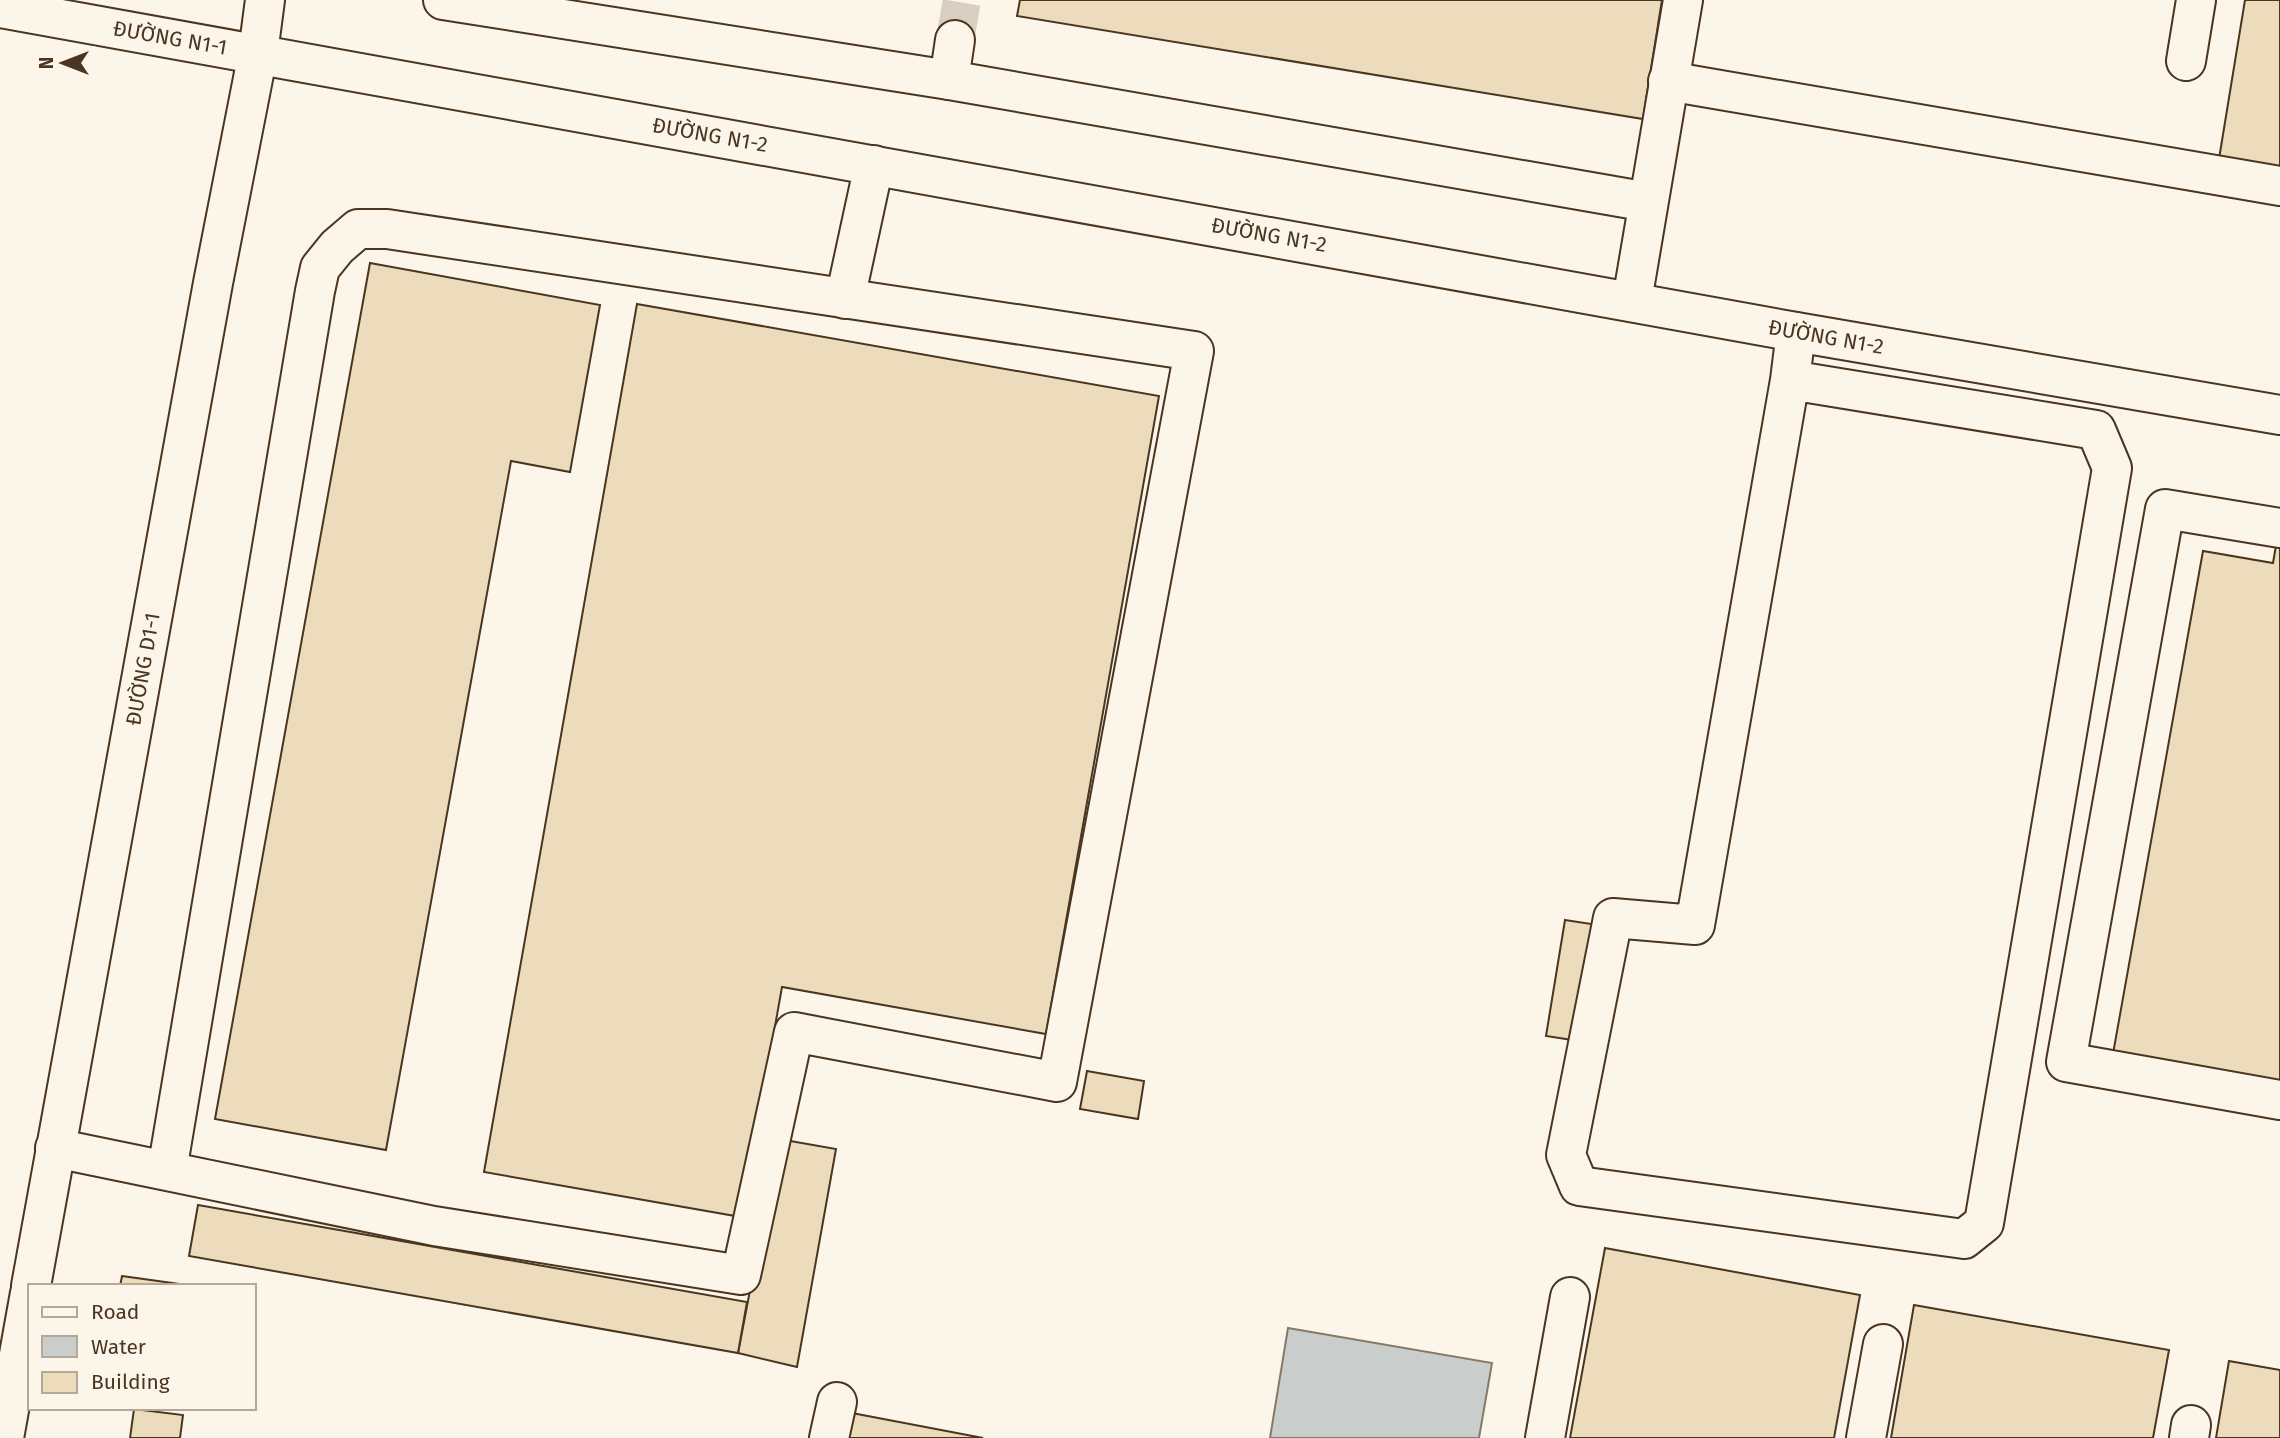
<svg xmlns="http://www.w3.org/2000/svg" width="2280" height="1438" viewBox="0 0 2280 1438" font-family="'Fira Sans',sans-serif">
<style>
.water{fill:#c9cecd;stroke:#887966;stroke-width:2}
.building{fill:#ecdcbc;stroke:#4a3520;stroke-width:2}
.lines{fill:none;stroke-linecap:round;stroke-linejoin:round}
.minor-tunnel{stroke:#d8cfc1;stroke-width:38;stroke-dasharray:38 19;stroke-linecap:butt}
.minor-casing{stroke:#4a3520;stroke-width:42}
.minor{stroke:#fbf6e9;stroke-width:38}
.labels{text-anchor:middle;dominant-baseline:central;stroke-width:5;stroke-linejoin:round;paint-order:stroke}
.street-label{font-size:21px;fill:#4a3520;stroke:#fbf6e9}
</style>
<rect width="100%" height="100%" fill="#fbf6e9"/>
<polygon class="water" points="1288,1328 1492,1363 1479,1438 1270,1438"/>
<g class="building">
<polygon points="1020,0 1662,0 1643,119 1017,16"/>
<polygon points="2245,0 2280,0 2280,175 2218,165"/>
<polygon points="370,263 600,305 570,472 511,461 386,1150 215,1119"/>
<polygon points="637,304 1159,396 1046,1034 782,987 741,1217 484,1172"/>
<polygon points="2280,522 2280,1096 2111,1065 2203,551 2273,563"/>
<polygon points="1565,920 1598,925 1579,1041 1546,1036"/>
<polygon points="1087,1071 1144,1081 1138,1119 1080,1109"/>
<polygon points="779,1139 836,1149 797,1367 738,1353"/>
<polygon points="198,1205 747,1302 738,1353 189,1256"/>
<polygon points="1605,1248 1860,1295 1834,1438 1570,1438"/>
<polygon points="122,1276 194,1286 120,1286"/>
<polygon points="1914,1305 2169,1350 2153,1438 1891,1438"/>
<polygon points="2229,1361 2280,1370 2280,1438 2216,1438"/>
<polygon points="134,1409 183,1415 180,1438 130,1438"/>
<polygon points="852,1413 983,1438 847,1438"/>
</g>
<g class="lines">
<polyline class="minor-tunnel" points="955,40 962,0"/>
<g class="minor-casing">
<g id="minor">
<polyline points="443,0 949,80 1648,202"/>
<polyline points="0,8 1796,332 2280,415"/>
<polyline points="2186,61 2196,0"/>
<polyline points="949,80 955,40"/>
<polyline points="1668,81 2280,186"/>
<polyline points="845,299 874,165"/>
<polyline points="1632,301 1683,0"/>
<polyline points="1790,380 2096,430 2112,468 1984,1223 1964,1239 1579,1186 1566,1155 1613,918 1695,925 1790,380 1796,332"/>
<polyline points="2280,528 2165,509 2066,1062 2280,1100"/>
<polyline points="55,1148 434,1226 741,1275 794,1032 1057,1082 1194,351 387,229 358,229 337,247 320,268 315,291 167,1171"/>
<polyline points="31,1286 213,283 258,53 265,0"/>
<polyline points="4,1438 30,1293"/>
<polyline points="829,1438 837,1402"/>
<polyline points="1545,1438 1570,1297"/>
<polyline points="1866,1438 1883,1344"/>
<polyline points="2189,1438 2191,1425"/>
</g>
</g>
<use href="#minor" class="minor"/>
</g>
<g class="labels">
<g class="street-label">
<text transform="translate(170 38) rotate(10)">ĐƯỜNG N1-1</text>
<text transform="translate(710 135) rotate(10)">ĐƯỜNG N1-2</text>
<text transform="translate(1269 235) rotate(10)">ĐƯỜNG N1-2</text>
<text transform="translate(1826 337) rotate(10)">ĐƯỜNG N1-2</text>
<text transform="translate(143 669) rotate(-80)">ĐƯỜNG D1-1</text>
</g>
</g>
<rect x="28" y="1284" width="228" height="126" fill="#fbf6e9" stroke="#b4a999" stroke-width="2"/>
<rect x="42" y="1307" width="35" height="10" fill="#fbf6e9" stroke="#b4a999" stroke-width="2"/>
<text x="91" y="1319" font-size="21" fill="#4a3520">Road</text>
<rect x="42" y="1336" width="35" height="21" fill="#c9cecd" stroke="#b4a999" stroke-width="2"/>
<text x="91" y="1354" font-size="21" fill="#4a3520">Water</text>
<rect x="42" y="1372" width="35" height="21" fill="#ecdcbc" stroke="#b4a999" stroke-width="2"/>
<text x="91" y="1389" font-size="21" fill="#4a3520">Building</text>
<g transform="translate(63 63) rotate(270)" stroke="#fbf6e9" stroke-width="5" paint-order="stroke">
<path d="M0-5L12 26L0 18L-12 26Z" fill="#4a3520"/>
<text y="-10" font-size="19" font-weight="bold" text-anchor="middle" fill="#4a3520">N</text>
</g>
</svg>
